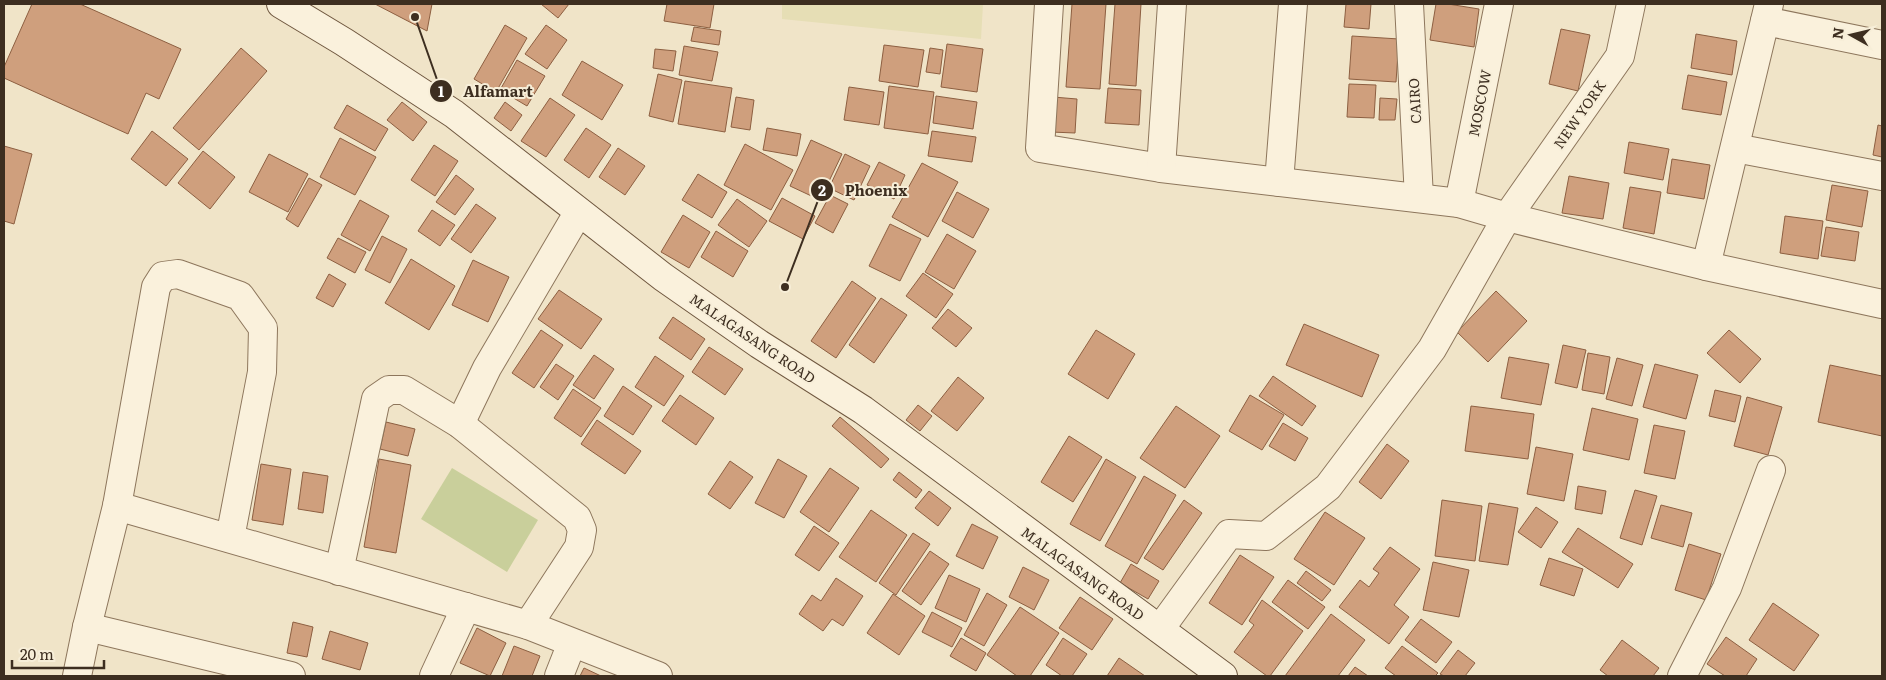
<svg xmlns="http://www.w3.org/2000/svg" width="1886" height="680" viewBox="0 0 1886 680" font-family="Literata,serif">
<style>
.farmland{fill:#e6deb5}
.green{fill:#c9cf9b}
.building{fill:#cf9f7d;stroke:#8d5f41}
.lines{fill:none;stroke-linecap:round;stroke-linejoin:round}
.street-casing{stroke:#8d765c;stroke-width:30}
.secondary-casing{stroke:#6f573f;stroke-width:30}
.street{stroke:#faf1dc;stroke-width:28}
.secondary{stroke:#faf1dc;stroke-width:28}
.labels{text-anchor:middle;dominant-baseline:central;stroke-width:4;stroke-linejoin:round;paint-order:stroke}
.street-label{font-size:14px;fill:#3d2e20;stroke:#f7eed8}
.leader{fill:none;stroke:#3d2e20;stroke-width:2}
.callout-dot{fill:#3d2e20;stroke:#f7eed8;stroke-width:2}
.mark-label{font-size:15px;text-anchor:middle;font-weight:bold;fill:#fff}
.callout-label{font-size:15px;text-anchor:middle;font-weight:bold;fill:#3d2e20;stroke:#f7eed8;stroke-width:4;stroke-linejoin:round;paint-order:stroke}
</style>
<rect width="100%" height="100%" fill="#f0e4c8"/>
<polygon class="farmland" points="782,4 983,4 981,39 782,19"/>
<polygon class="green" points="452,468 538,520 507,572 421,519"/>
<g class="building">
<polygon points="32,4 80,4 181,49 159,99 146,93 128,134 4,78 4,67"/>
<polygon points="375,4 432,4 427,31"/>
<polygon points="541,4 569,4 558,18"/>
<polygon points="667,4 714,4 710,28 664,21"/>
<polygon points="1072,4 1106,4 1100,89 1066,87"/>
<polygon points="1115,4 1141,4 1136,86 1109,84"/>
<polygon points="1346,4 1371,4 1369,29 1344,27"/>
<polygon points="1436,4 1448,4 1479,9 1474,47 1430,40"/>
<polygon points="505,25 527,38 496,92 474,79"/>
<polygon points="546,25 567,40 547,69 525,54"/>
<polygon points="694,27 721,31 719,45 691,41"/>
<polygon points="1561,29 1590,35 1578,91 1549,84"/>
<polygon points="1696,34 1737,41 1732,75 1691,68"/>
<polygon points="1352,36 1399,39 1396,82 1349,79"/>
<polygon points="947,44 983,49 977,92 941,87"/>
<polygon points="884,45 924,50 918,87 879,81"/>
<polygon points="684,46 718,52 712,81 679,75"/>
<polygon points="241,48 267,71 199,150 173,128"/>
<polygon points="930,48 943,50 940,74 926,72"/>
<polygon points="655,49 676,51 673,71 653,68"/>
<polygon points="517,60 545,76 527,106 500,90"/>
<polygon points="582,61 623,85 602,120 562,95"/>
<polygon points="658,74 682,80 673,122 649,116"/>
<polygon points="1688,75 1727,82 1721,115 1682,109"/>
<polygon points="685,81 732,88 725,132 678,124"/>
<polygon points="1349,84 1376,85 1374,118 1347,117"/>
<polygon points="889,86 934,92 928,134 884,128"/>
<polygon points="849,87 884,92 879,125 844,120"/>
<polygon points="1108,88 1141,90 1139,125 1105,123"/>
<polygon points="936,96 977,102 973,129 933,123"/>
<polygon points="736,97 754,100 750,130 731,127"/>
<polygon points="1053,97 1077,99 1075,133 1051,132"/>
<polygon points="550,98 575,115 546,157 521,141"/>
<polygon points="1380,98 1397,99 1395,120 1379,120"/>
<polygon points="402,102 427,122 413,141 387,120"/>
<polygon points="505,102 522,115 511,131 494,118"/>
<polygon points="347,105 388,129 375,151 334,128"/>
<polygon points="1878,125 1882,126 1882,157 1873,155"/>
<polygon points="586,128 611,145 589,178 564,160"/>
<polygon points="767,128 801,134 797,156 763,150"/>
<polygon points="152,131 188,159 166,186 131,159"/>
<polygon points="932,131 976,137 972,162 928,156"/>
<polygon points="340,138 376,157 355,195 320,177"/>
<polygon points="811,140 842,154 820,200 790,186"/>
<polygon points="1629,142 1669,149 1663,180 1624,173"/>
<polygon points="745,144 793,170 771,210 724,185"/>
<polygon points="434,145 458,161 435,196 411,180"/>
<polygon points="4,146 32,154 14,224 4,221"/>
<polygon points="618,148 645,166 625,195 599,177"/>
<polygon points="203,151 235,177 210,209 178,183"/>
<polygon points="269,154 308,174 288,212 249,192"/>
<polygon points="845,154 870,166 854,200 829,188"/>
<polygon points="1672,159 1710,165 1704,199 1667,193"/>
<polygon points="879,162 905,175 894,199 867,185"/>
<polygon points="922,163 958,182 928,237 892,217"/>
<polygon points="698,174 727,192 712,218 682,200"/>
<polygon points="456,175 474,189 455,215 436,202"/>
<polygon points="1569,176 1609,183 1603,219 1562,213"/>
<polygon points="309,178 322,185 298,227 286,219"/>
<polygon points="1832,185 1868,191 1862,227 1826,220"/>
<polygon points="1630,187 1661,192 1654,234 1623,228"/>
<polygon points="957,192 989,209 973,238 942,221"/>
<polygon points="830,195 848,204 833,233 815,223"/>
<polygon points="782,198 815,216 803,239 769,221"/>
<polygon points="737,199 767,221 749,247 718,225"/>
<polygon points="360,200 389,216 370,251 341,235"/>
<polygon points="476,204 496,218 471,253 451,239"/>
<polygon points="432,210 455,225 440,246 418,231"/>
<polygon points="683,215 710,232 689,268 661,252"/>
<polygon points="1785,216 1823,221 1818,259 1780,253"/>
<polygon points="890,224 921,239 900,281 869,266"/>
<polygon points="1826,227 1859,232 1855,261 1821,256"/>
<polygon points="716,231 748,251 733,277 701,257"/>
<polygon points="947,234 976,251 954,289 925,272"/>
<polygon points="382,236 407,249 390,283 365,270"/>
<polygon points="338,238 366,252 355,273 327,258"/>
<polygon points="411,259 455,286 429,330 385,303"/>
<polygon points="473,260 509,277 488,322 452,305"/>
<polygon points="923,273 953,294 936,318 906,296"/>
<polygon points="329,274 346,284 333,307 316,298"/>
<polygon points="852,281 876,298 836,358 811,341"/>
<polygon points="559,290 602,319 581,349 538,319"/>
<polygon points="1496,291 1527,321 1488,362 1457,332"/>
<polygon points="881,298 907,315 874,363 849,345"/>
<polygon points="948,309 972,328 956,347 932,328"/>
<polygon points="673,317 705,339 691,360 659,338"/>
<polygon points="1304,324 1379,355 1362,397 1286,365"/>
<polygon points="541,330 563,345 534,388 512,373"/>
<polygon points="1096,330 1135,354 1108,399 1068,374"/>
<polygon points="1729,330 1761,359 1740,383 1707,353"/>
<polygon points="1563,345 1586,350 1577,388 1555,383"/>
<polygon points="709,347 743,369 725,395 692,372"/>
<polygon points="1588,353 1610,357 1604,394 1582,390"/>
<polygon points="594,355 614,369 594,399 573,385"/>
<polygon points="655,356 684,376 664,406 635,387"/>
<polygon points="1509,357 1549,364 1541,405 1501,398"/>
<polygon points="1617,358 1643,365 1632,406 1606,399"/>
<polygon points="556,364 574,376 558,400 540,387"/>
<polygon points="1655,364 1698,375 1686,419 1643,407"/>
<polygon points="1830,365 1882,376 1882,436 1818,422"/>
<polygon points="1273,376 1316,406 1302,426 1259,396"/>
<polygon points="958,377 984,398 957,431 931,411"/>
<polygon points="623,386 652,406 633,435 604,416"/>
<polygon points="573,389 601,408 581,437 554,418"/>
<polygon points="1715,390 1741,396 1735,422 1709,416"/>
<polygon points="680,395 714,418 696,445 662,421"/>
<polygon points="1250,395 1284,415 1262,450 1229,431"/>
<polygon points="1747,397 1782,407 1768,455 1734,446"/>
<polygon points="918,405 932,416 920,431 906,420"/>
<polygon points="1176,406 1220,436 1185,488 1140,458"/>
<polygon points="1471,406 1534,414 1528,459 1465,451"/>
<polygon points="1592,408 1638,419 1629,460 1583,450"/>
<polygon points="840,417 889,459 881,468 832,426"/>
<polygon points="597,420 641,451 625,474 581,444"/>
<polygon points="386,422 415,429 408,456 380,449"/>
<polygon points="1283,423 1308,438 1295,461 1269,446"/>
<polygon points="1654,425 1685,431 1675,479 1644,473"/>
<polygon points="1069,436 1102,457 1073,502 1041,482"/>
<polygon points="1387,444 1409,461 1381,499 1359,482"/>
<polygon points="1536,447 1573,454 1564,501 1527,494"/>
<polygon points="379,459 411,465 396,553 364,547"/>
<polygon points="778,459 807,476 784,518 755,503"/>
<polygon points="1106,459 1136,477 1100,541 1070,524"/>
<polygon points="730,461 753,477 730,509 708,494"/>
<polygon points="261,464 291,469 283,525 252,520"/>
<polygon points="830,468 859,488 829,532 800,512"/>
<polygon points="303,472 328,476 323,513 298,509"/>
<polygon points="899,472 922,490 916,498 893,480"/>
<polygon points="1144,476 1176,495 1137,564 1105,546"/>
<polygon points="1578,486 1606,491 1602,514 1575,509"/>
<polygon points="1635,490 1657,496 1642,545 1620,538"/>
<polygon points="929,491 951,508 938,526 915,508"/>
<polygon points="1184,500 1202,513 1163,570 1144,558"/>
<polygon points="1442,500 1482,506 1475,561 1435,556"/>
<polygon points="1489,503 1518,508 1508,565 1479,561"/>
<polygon points="1661,505 1692,513 1683,547 1651,538"/>
<polygon points="1536,507 1558,522 1541,548 1518,532"/>
<polygon points="871,510 907,535 876,582 839,557"/>
<polygon points="1325,512 1365,538 1334,585 1294,559"/>
<polygon points="972,524 998,537 983,569 956,556"/>
<polygon points="814,526 839,543 819,571 795,555"/>
<polygon points="1578,528 1633,564 1618,588 1562,552"/>
<polygon points="913,533 930,544 896,595 879,583"/>
<polygon points="1689,544 1721,554 1706,600 1675,590"/>
<polygon points="1390,547 1420,569 1394,605 1409,617 1389,644 1339,607 1360,580 1369,587 1379,573 1373,569"/>
<polygon points="930,551 949,564 921,605 902,591"/>
<polygon points="1240,555 1274,577 1242,625 1209,603"/>
<polygon points="1549,558 1583,569 1574,596 1540,585"/>
<polygon points="1433,562 1469,570 1459,617 1423,610"/>
<polygon points="1131,564 1159,581 1148,599 1120,583"/>
<polygon points="1023,567 1049,580 1034,610 1009,597"/>
<polygon points="1306,571 1331,590 1322,601 1297,583"/>
<polygon points="949,575 980,589 966,622 935,608"/>
<polygon points="836,578 863,596 843,626 832,619 823,631 799,614 812,595 821,601"/>
<polygon points="1288,580 1325,607 1308,629 1272,602"/>
<polygon points="987,593 1007,605 984,646 964,635"/>
<polygon points="893,594 925,616 899,655 867,633"/>
<polygon points="1080,597 1113,619 1092,650 1059,628"/>
<polygon points="1262,600 1303,631 1270,676 1267,676 1234,652 1254,625 1249,621"/>
<polygon points="1773,603 1819,635 1794,671 1749,640"/>
<polygon points="1020,607 1059,633 1030,676 1017,676 987,655"/>
<polygon points="932,612 962,628 952,647 922,632"/>
<polygon points="1331,614 1365,640 1338,676 1285,676"/>
<polygon points="1421,619 1452,642 1436,663 1405,640"/>
<polygon points="293,622 313,627 307,657 287,653"/>
<polygon points="477,628 506,643 490,676 460,663"/>
<polygon points="330,631 368,643 360,670 322,659"/>
<polygon points="1726,637 1757,659 1746,676 1725,676 1707,664"/>
<polygon points="961,638 986,653 976,671 950,656"/>
<polygon points="1063,638 1087,654 1072,676 1062,676 1046,665"/>
<polygon points="1622,640 1659,668 1653,676 1608,676 1600,670"/>
<polygon points="514,646 540,656 532,676 502,676"/>
<polygon points="1402,646 1438,673 1435,676 1396,676 1385,668"/>
<polygon points="1458,650 1475,663 1465,676 1444,676 1440,674"/>
<polygon points="1119,658 1145,676 1107,676"/>
<polygon points="1355,667 1368,676 1348,676"/>
<polygon points="584,668 601,676 580,676"/>
</g>
<g class="lines">
<g class="street-casing">
<g id="street">
<polyline points="1049,4 1040,148 1161,168 1459,203 1507,217 1706,266 1882,304"/>
<polyline points="1409,4 1419,198"/>
<polyline points="1765,21 1882,45"/>
<polyline points="1735,148 1882,176"/>
<polyline points="1161,168 1172,4"/>
<polyline points="1279,182 1293,4"/>
<polyline points="1459,203 1499,4"/>
<polyline points="1706,266 1769,4"/>
<polyline points="460,424 487,368 578,213"/>
<polyline points="117,506 528,625 658,676"/>
<polyline points="339,571 376,399 389,390 404,390 460,424 577,518 582,530 579,547 528,625"/>
<polyline points="87,627 291,676"/>
<polyline points="1160,629 1229,534 1266,536 1328,487 1432,349 1507,217 1620,56 1631,4"/>
<polyline points="77,676 87,627 117,506 156,287 163,276 178,274 240,296 263,328 262,372 230,538"/>
<polyline points="434,676 466,607"/>
<polyline points="559,676 572,643"/>
<polyline points="1682,676 1727,588 1771,470"/>
</g>
</g>
<g class="secondary-casing">
<polyline id="secondary" points="281,4 344,42 454,114 663,277 759,344 863,410 1223,676"/>
</g>
<use href="#street" class="street"/>
<use href="#secondary" class="secondary"/>
</g>
<g class="labels">
<g class="street-label">
<text transform="translate(1414 101) rotate(-93)">CAIRO</text>
<text transform="translate(1479 103) rotate(-79)">MOSCOW</text>
<text transform="translate(1579 114) rotate(-55)">NEW YORK</text>
<text transform="translate(753 338) rotate(34)">MALAGASANG ROAD</text>
<text transform="translate(1083 573) rotate(36)">MALAGASANG ROAD</text>
</g>
</g>
<path class="leader" d="M415 17L441 91M785 287L822 190"/>
<g class="callout-dot">
<circle cx="415" cy="17" r="5"/>
<circle cx="785" cy="287" r="5"/>
<circle cx="441" cy="91" r="12"/>
<circle cx="822" cy="190" r="12"/>
</g>
<g class="mark-label">
<text x="441" y="97">1</text>
<text x="822" y="196">2</text>
</g>
<g class="callout-label">
<text x="498" y="97">Alfamart</text>
<text x="876" y="196">Phoenix</text>
</g>
<rect width="1886" height="680" fill="none" stroke="#3d2e20" stroke-width="10"/>
<g transform="translate(1851 35) rotate(278)" stroke="#f7eed8" stroke-width="4" paint-order="stroke">
<path d="M0-4L9 19L0 12L-9 19Z" fill="#3d2e20"/>
<text y="-8" font-size="14" font-weight="bold" text-anchor="middle" fill="#3d2e20">N</text>
</g>
<path d="M12 660v8h92v-8" fill="none" stroke="#3d2e20" stroke-width="2.5"/>
<text x="20" y="660" font-size="15" fill="#3d2e20" stroke="#f7eed8" stroke-width="4" paint-order="stroke">20 m</text>
</svg>
